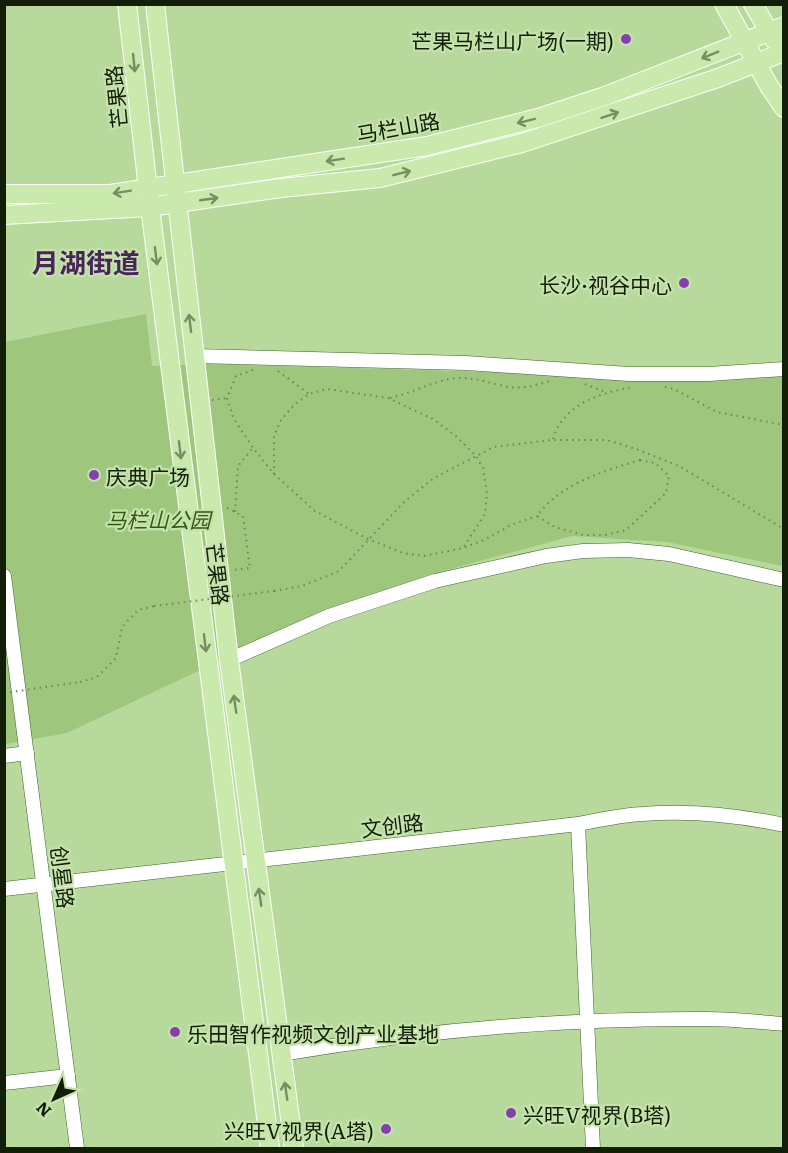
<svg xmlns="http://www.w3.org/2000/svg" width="788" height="1153" viewBox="0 0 788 1153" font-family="Literata,'Noto Sans SC',serif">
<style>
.built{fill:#b7d99b}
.green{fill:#9ec67c}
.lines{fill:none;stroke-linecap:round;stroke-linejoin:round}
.minor-casing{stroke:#45602e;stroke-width:15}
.major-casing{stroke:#fff;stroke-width:20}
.path{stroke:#6f855d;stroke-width:2;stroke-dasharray:1.5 4.5;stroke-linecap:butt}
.minor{stroke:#fff;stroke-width:14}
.major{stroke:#c9eaac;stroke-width:18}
.path-bridge{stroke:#6f855d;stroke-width:2;stroke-dasharray:1.5 4.5;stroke-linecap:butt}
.oneway{stroke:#778e63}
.poi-dot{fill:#883daf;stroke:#c4e3ab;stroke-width:2}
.labels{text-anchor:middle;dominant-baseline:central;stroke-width:4.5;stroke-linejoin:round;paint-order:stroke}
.poi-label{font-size:21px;fill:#131e09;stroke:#c4e3ab;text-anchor:end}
.street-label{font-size:21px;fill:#131e09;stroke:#c4e3ab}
.park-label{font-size:21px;font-style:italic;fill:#375714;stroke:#c4e3ab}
.district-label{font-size:27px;font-weight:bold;fill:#49255d;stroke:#c4e3ab}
</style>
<rect width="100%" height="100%" fill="#c4e3ab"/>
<rect class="built" x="5" y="5" width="778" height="1143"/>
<polygon class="green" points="146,314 152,366 211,364 670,377 783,375 783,566 667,542 572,536 425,576 246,644 196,672 67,733 5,744 5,342"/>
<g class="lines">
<g class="minor-casing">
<g id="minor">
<polyline points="194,356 466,363 629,374 709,374 784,369"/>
<polyline points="4,576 77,1148"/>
<polyline points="229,660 329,616 435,581 546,556 583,551 628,550 669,554 784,580"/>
<polyline points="4,756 27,753"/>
<polyline points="578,824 593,1148"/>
<path d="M4,889l574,-65c21,-4 43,-9 64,-10 48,-4 95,1 142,11"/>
<path d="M281,1054c140,-23 283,-36 425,-35 26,0 52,3 78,5"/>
<polyline points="4,1083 68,1076"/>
</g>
</g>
<g class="major-casing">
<g id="major">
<polyline points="127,4 150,207 270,1148"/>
<polyline points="155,4 229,660 294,1148"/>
<polyline points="724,4 769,86 784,108"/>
<polyline points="753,4 774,40"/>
<polyline points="4,194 110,194 427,146 538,118 605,96 784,26"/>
<polyline points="4,215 150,207 281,188 380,178 522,143 718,78 784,52"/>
</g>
</g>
<g class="path">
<polyline points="253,370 236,376 227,398 234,419 253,448 274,474 315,511 368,539 403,553 424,556 463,548 484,540 511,525 537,516"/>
<polyline points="278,371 309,394"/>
<polyline points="585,384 605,392"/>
<polyline points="665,387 674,389 717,412 779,424 784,423"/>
<path d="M390,398c23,-5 44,-18 67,-20 18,-1 35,6 52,9 14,2 27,-2 41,-6"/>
<polyline points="212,400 227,398"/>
<path d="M553,439c10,-35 47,-46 80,-52"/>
<path d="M640,460l15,3 14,13 -3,17 -40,37 -21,5h-22l-28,-8 -18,-11c24,-33 65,-44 103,-56z"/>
<polyline points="274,474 274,436 281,420 294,405 309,394 327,389 388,398 433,419 457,437 476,456 483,468 487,493 485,514 463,548"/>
<polyline points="227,508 243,516 250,568 233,570"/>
<polyline points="235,512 238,466 253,448"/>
<polyline points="274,591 302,586 339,571 405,501 434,478 494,447 552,440 607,440 639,450 679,466 784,529"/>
<polyline points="80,682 97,677 116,658 122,627 138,610 154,606"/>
</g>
<use href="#minor" class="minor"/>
<use href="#major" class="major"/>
<g class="path-bridge">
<polyline points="154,606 274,591"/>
<polyline points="4,693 80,682"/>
</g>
</g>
<defs><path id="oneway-shaft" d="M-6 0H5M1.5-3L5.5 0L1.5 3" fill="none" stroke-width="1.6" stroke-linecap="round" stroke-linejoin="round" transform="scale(1.5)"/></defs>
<g class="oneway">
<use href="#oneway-shaft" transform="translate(710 55) rotate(158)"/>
<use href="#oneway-shaft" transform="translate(134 63) rotate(84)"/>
<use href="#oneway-shaft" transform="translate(610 115) rotate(-19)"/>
<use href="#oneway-shaft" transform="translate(526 121) rotate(166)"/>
<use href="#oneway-shaft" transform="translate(335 160) rotate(171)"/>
<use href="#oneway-shaft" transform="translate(402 173) rotate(-14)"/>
<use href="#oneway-shaft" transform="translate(122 192) rotate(171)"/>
<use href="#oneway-shaft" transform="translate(209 199) rotate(-8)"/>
<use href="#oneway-shaft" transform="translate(156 256) rotate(83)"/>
<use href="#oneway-shaft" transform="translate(190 323) rotate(-97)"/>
<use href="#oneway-shaft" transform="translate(180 450) rotate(83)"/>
<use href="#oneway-shaft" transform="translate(205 643) rotate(83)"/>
<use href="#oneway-shaft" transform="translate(235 704) rotate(-98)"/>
<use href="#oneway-shaft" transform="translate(260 897) rotate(-98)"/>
<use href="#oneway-shaft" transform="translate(286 1091) rotate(-98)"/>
</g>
<g class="poi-dot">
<circle cx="626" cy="39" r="6"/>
<circle cx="684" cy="283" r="6"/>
<circle cx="94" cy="475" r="6"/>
<circle cx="175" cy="1032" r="6"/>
<circle cx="511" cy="1113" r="6"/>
<circle cx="386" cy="1129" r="6"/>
</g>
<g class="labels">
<g class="poi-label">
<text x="614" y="39">芒果马栏山广场(一期)</text>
<text x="672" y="283">长沙·视谷中心</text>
<text x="106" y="475" text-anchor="start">庆典广场</text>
<text x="187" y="1032" text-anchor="start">乐田智作视频文创产业基地</text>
<text x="523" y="1113" text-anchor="start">兴旺V视界(B塔)</text>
<text x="374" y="1129">兴旺V视界(A塔)</text>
</g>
<g class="street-label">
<text transform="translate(115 97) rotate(-96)">芒果路</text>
<text transform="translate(398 126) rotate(-10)">马栏山路</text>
<text transform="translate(219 574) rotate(83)">芒果路</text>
<text transform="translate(392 824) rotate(-7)">文创路</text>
<text transform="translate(64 877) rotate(83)">创星路</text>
</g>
<g class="park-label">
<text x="158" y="518">马栏山公园</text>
</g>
<g class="district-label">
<text x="86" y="261">月湖街道</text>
</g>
</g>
<rect width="788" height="1153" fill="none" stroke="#131e09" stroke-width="12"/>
<g transform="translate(54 1099) rotate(225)" stroke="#c4e3ab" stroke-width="4.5" paint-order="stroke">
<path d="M0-4.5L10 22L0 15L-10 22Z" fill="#131e09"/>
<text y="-9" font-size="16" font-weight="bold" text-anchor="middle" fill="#131e09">N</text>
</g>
</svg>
